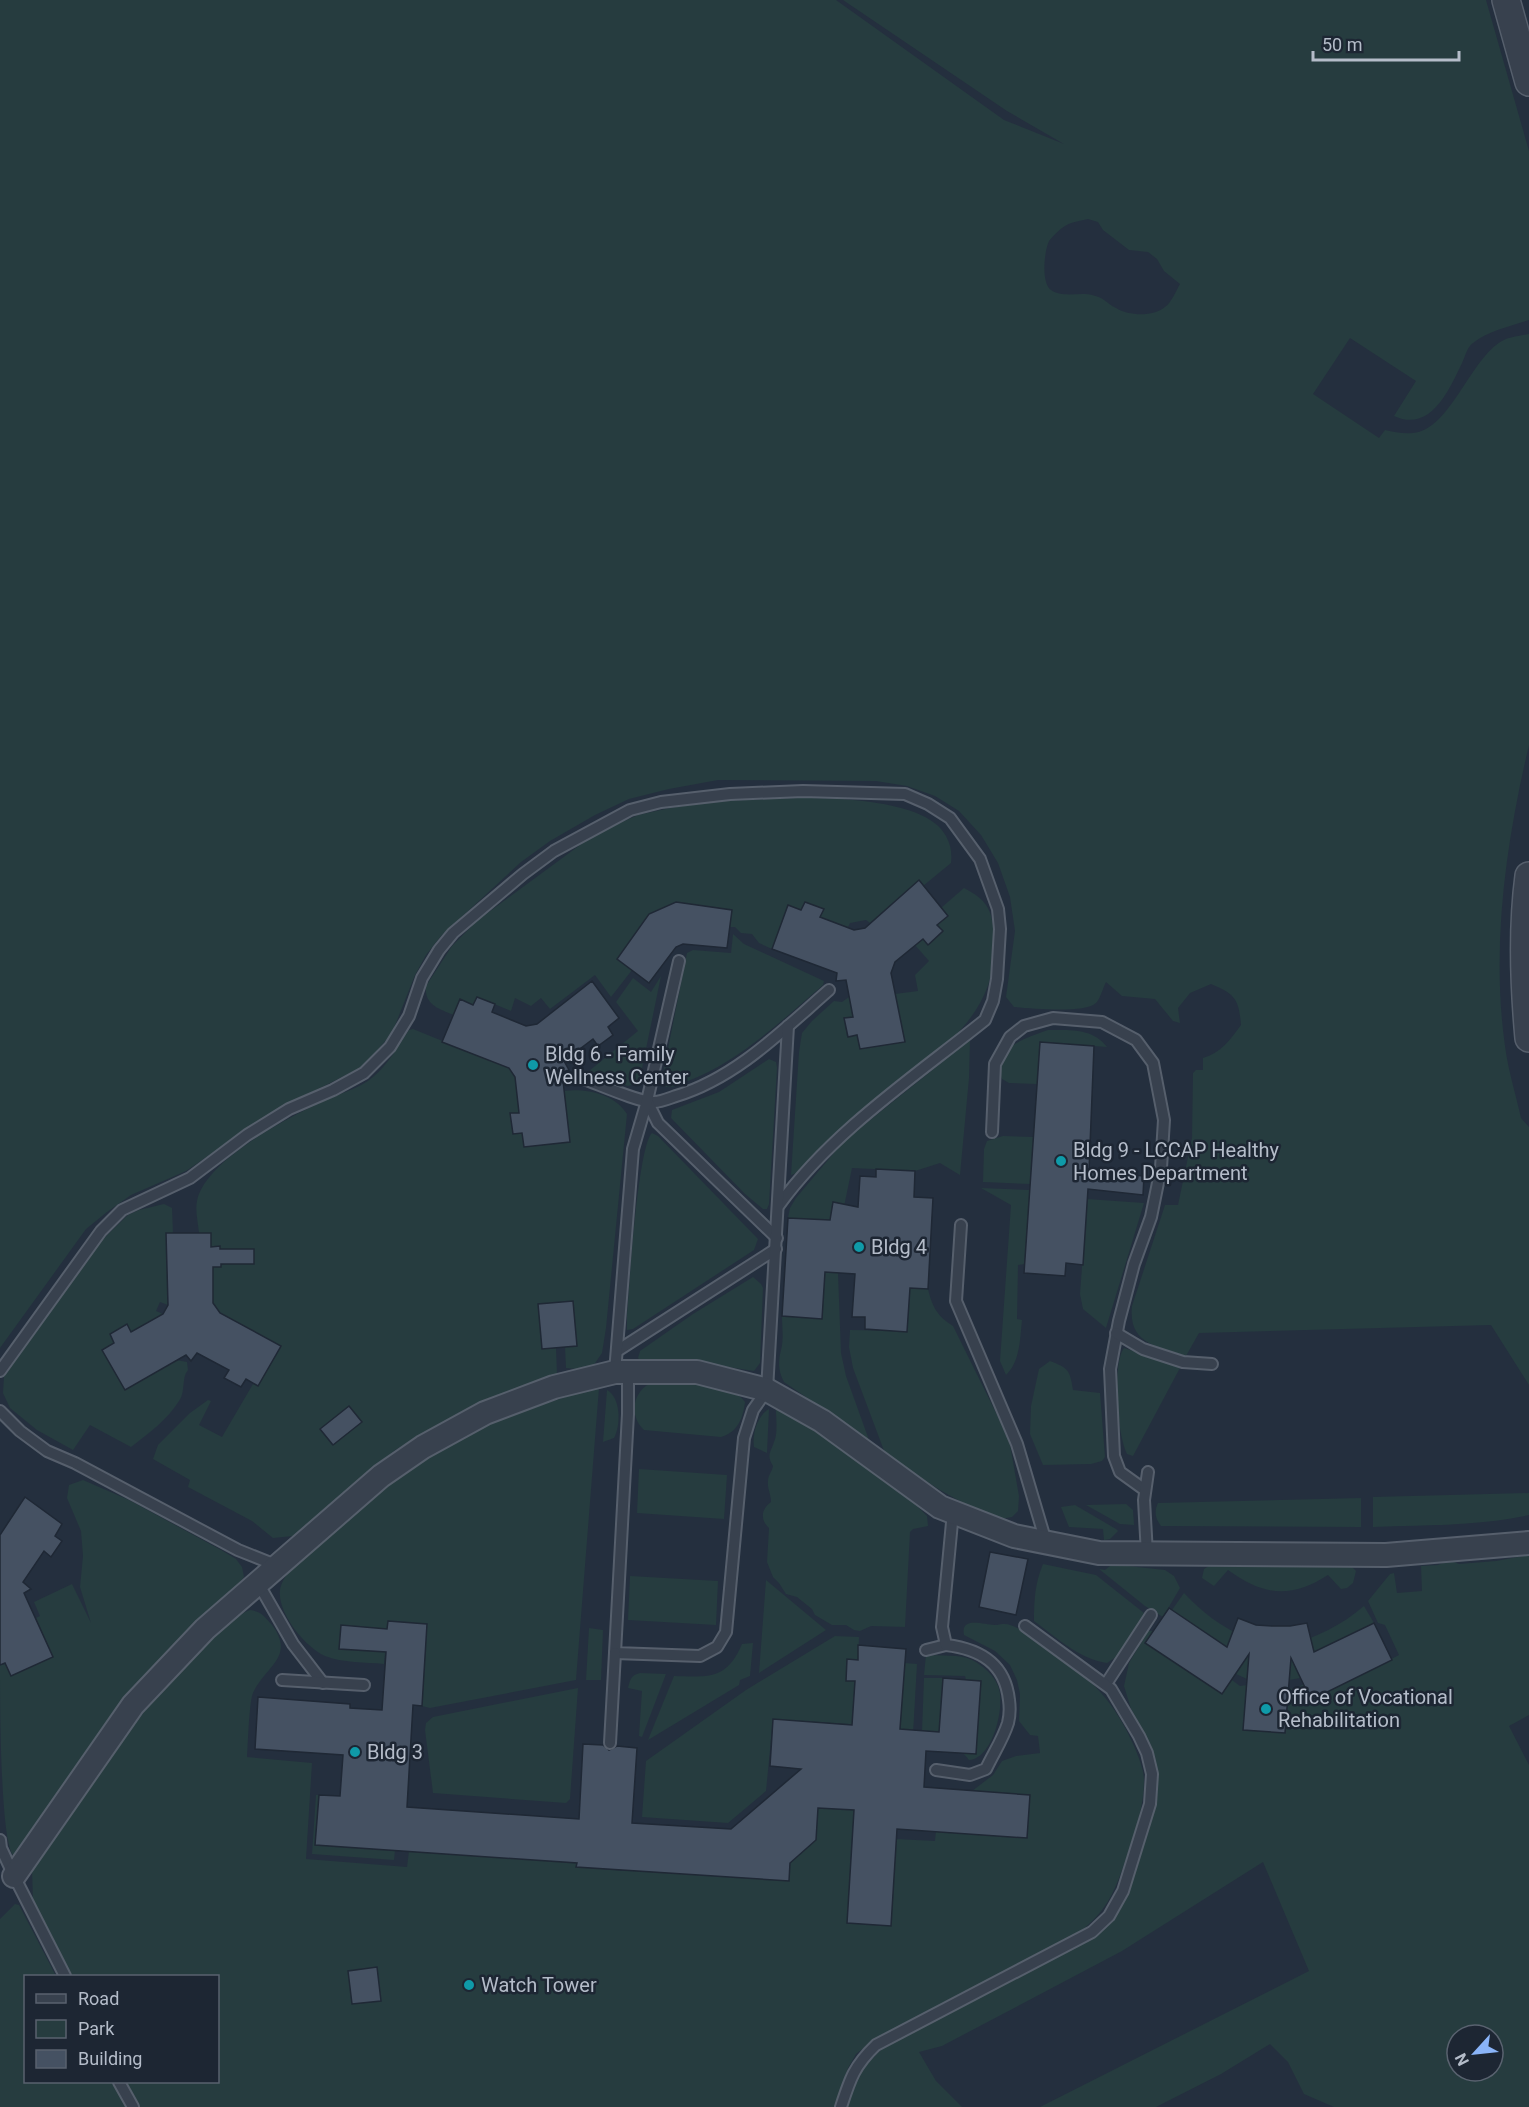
<svg xmlns="http://www.w3.org/2000/svg" width="1529" height="2107" viewBox="0 0 1529 2107" font-family="Roboto,sans-serif">
<style>
.green{fill:#263c3f;fill-rule:evenodd}
.building{fill:#455162;stroke:#1f2835;stroke-width:1.5}
.lines{fill:none;stroke-linecap:round;stroke-linejoin:round}
.service-casing{stroke:#565f6c;stroke-width:14}
.minor-casing{stroke:#565f6c;stroke-width:26}
.tertiary-casing{stroke:#565f6c;stroke-width:30}
.service{stroke:#38414e;stroke-width:10}
.minor{stroke:#38414e;stroke-width:22}
.tertiary{stroke:#38414e;stroke-width:27}
.culture-dot{fill:#0f9aa8;stroke:#1d2633;stroke-width:2}
.labels{text-anchor:middle;dominant-baseline:central;stroke-width:5;stroke-linejoin:round;paint-order:stroke}
.poi-label{font-size:20px;fill:#b4bcc9;stroke:#1d2633;text-anchor:start}
</style>
<rect width="100%" height="100%" fill="#242f3e"/>
<g class="green">
<path d="M0,0h836l168,120 60,24 -57,-33 -164,-111h643l43,151v169c-18,6 -41,11 -56,23 -6,4 -8,14 -11,20 -13,27 -31,70 -68,53l22,-35 -66,-43 -37,56 66,44 6,-8c9,2 18,4 28,3 37,-3 57,-74 89,-92 7,-4 18,-5 27,-7v411c-23,97 -38,201 -24,301 3,24 11,49 16,72l8,9v258l-38,-60 -292,8 -13,23c-29,-10 -58,-12 -54,-50l33,-101h13l14,-67 1,-65 3,-3h7v-12c18,-5 27,-18 38,-33 -2,-26 -6,-31 -30,-41l-21,9 -12,15 2,15 -7,-2 -18,-22 -33,-3 -16,-14c-3,6 -6,17 -10,21 -12,11 -66,5 -82,4l-8,-10 9,-66 -5,-34 -12,-34 -17,-28 -22,-24 -24,-15 -28,-10 -31,-5 -158,-1 -49,9 -40,10 -34,16 -45,26 -29,21 -80,74 -15,19 -11,20 -23,58 -28,33 -90,45 -88,60 -55,24 -24,17 -21,17 -86,119zM1088,219l10,3 5,8 26,20 19,2 9,7 7,12 16,13c-4,7 -9,19 -15,23 -12,10 -36,9 -49,1 -10,-5 -11,-10 -24,-13 -12,-3 -30,3 -41,-5 -10,-7 -7,-38 -2,-49 3,-4 9,-10 13,-13 8,-6 17,-7 26,-9z"/>
<path d="M797,798c37,0 130,1 149,38 5,9 6,17 5,27l-28,23 -5,-5 -48,42 -4,-3 -16,3 -2,4 -28,-10 4,-8 -19,-7 -4,8 -13,-5 -16,44 -13,-6 -7,-9 -11,-1 -6,-6h-5l2,-17 -56,-8 -27,12 -31,45 14,11 -21,27 -16,-22 -45,34 -9,-11 -10,8 -16,-8 -4,13 -34,-14 -4,8 -13,-5 -6,15c-15,-6 -30,-10 -28,-29l26,-40 26,-26 117,-86 43,-19 32,-7 50,-7z"/>
<path d="M964,888c23,12 28,21 30,47 8,87 -72,128 -131,174 -24,20 -44,42 -66,64l-6,2 8,-123 3,-19 10,-12 22,-20 8,1 7,-5 4,20 -9,1 3,18 10,-1 3,14 44,-7 -9,-48 23,-3 -3,-16 14,-14 -14,-16 8,-6 6,6 14,-13 -6,-7 4,-17z"/>
<path d="M733,934l11,10 80,37 -1,4c-42,36 -83,76 -135,96 -7,3 -14,7 -22,6l-4,-8 25,-126 6,-3 38,3z"/>
<polygon points="661,976 639,1083 628,1086 589,1071 638,1031 616,1002 633,978 651,992"/>
<path d="M413,1029l96,39 6,9 4,36 -9,1 3,19h9l2,14 46,-5 -6,-51c21,-3 51,3 63,23l-21,214 -4,25 -9,13 -16,3 -11,-1 -1,-21 12,-1 -4,-45 -35,3 4,45 14,-1 1,26 -96,38 -66,38 -102,86 -20,2 -21,-17 -64,-34 2,-7 -37,-21 5,-14 32,-32 18,-13 3,1 -12,24 23,12 31,-53 5,2 23,-39 -61,-34 -7,-10v-36l12,-3h28l1,-15 -34,1v-4l-9,1v-14h-12c-1,-10 -4,-23 -2,-32 8,-41 92,-84 127,-100 16,-8 35,-12 49,-24 15,-12 25,-31 36,-47zM349,1406l12,16 -29,23 -12,-16z"/>
<path d="M1048,1030c22,0 45,-2 59,17l-66,-5 -4,42 -28,-1 -7,-4c-12,-31 24,-41 46,-49z"/>
<polygon points="970,1040 969,1078 960,1175 940,1163 915,1171 852,1168 841,1221 788,1218 790,1208 796,1198 844,1141"/>
<polygon points="769,1059 776,1062 777,1068 769,1204 767,1209 763,1209 745,1194 671,1118 672,1110 719,1092"/>
<path d="M652,1133l6,3 100,103 -4,11 -121,79 -6,1v-14c2,-28 11,-170 25,-183z"/>
<polygon points="1003,1136 1034,1137 1031,1184 983,1182 984,1149 987,1141"/>
<path d="M981,1188l49,2 -5,74 -7,1 -1,54 5,1c-2,19 -2,42 -16,55l-6,-14 11,-156z"/>
<polygon points="1087,1199 1144,1203 1106,1328 1083,1309 1080,1294"/>
<path d="M164,1204l8,4 1,25h-7l2,72 -8,-3 -4,9 7,3 -32,18 -4,-8 -17,10 4,9 -12,7 23,40 51,-30 11,2 1,8c-7,8 -2,21 -9,31 -11,18 -31,33 -48,46l-41,-22 -17,25 -36,-20 -27,-22 -7,-15 1,-17 17,-28 79,-106 28,-27 11,-5z"/>
<path d="M825,1272l13,1 3,80 5,23 23,64 -85,-58c-6,-12 -6,-20 -3,-32 3,-10 1,-23 1,-34l40,2z"/>
<polygon points="753,1277 761,1284 763,1288 760,1363 754,1371 690,1361 667,1359 640,1360 638,1358 640,1351 693,1314"/>
<path d="M910,1288l18,1c4,17 9,27 25,37l56,113 10,57 -1,15 -6,6 -12,2 -17,-5 -43,-24 -54,-34 -33,-88 -4,-21 1,-17 57,1z"/>
<path d="M1124,1348l57,18 -48,90 -6,-2c-10,-19 -15,-90 -3,-106z"/>
<path d="M1050,1361c19,7 20,10 23,29l27,3 5,64 -3,4 -11,3 -48,1 -13,-31 1,-28 8,-37z"/>
<path d="M653,1382c23,0 78,-1 92,20 -2,16 -7,30 -24,35l-77,-7c-16,-15 -11,-40 9,-48z"/>
<path d="M599,1388l-23,292 -146,28 -8,-2 5,-82 -39,-3 -4,43c-18,-2 -42,-1 -59,-8 -21,-9 -54,-50 -43,-73 9,-19 30,-33 45,-46 41,-36 82,-73 131,-98 42,-22 88,-36 133,-50z"/>
<path d="M607,1390c14,8 14,35 7,48l-11,4z"/>
<path d="M780,1408l26,14 34,24 74,57 13,13 1,10 -15,3 -3,3 -5,95 -34,-1 -11,5 -6,-1 -8,-5h-14l-17,-10 -3,-6 -15,-12 -11,-3 -7,-11 -6,-6 -6,-15 2,-34c-9,-8 -8,-19 2,-26 0,-8 -4,-14 -3,-21 0,-6 4,-9 5,-15 -7,-11 -2,-14 1,-24 4,-9 2,-22 2,-32z"/>
<path d="M769,1409l-2,44 -13,-6c-2,-13 3,-31 15,-38z"/>
<polygon points="639,1469 727,1475 724,1519 637,1513"/>
<path d="M83,1480l46,20 92,50 15,9 6,8 2,10 -14,18 -92,87 -119,174 -6,-1c-13,-16 -13,-158 -13,-190l53,-8 -17,-39 4,-2 -6,-14 38,-18 19,39 -11,-36 3,-31 -2,-25 -14,-33 2,-13z"/>
<path d="M1529,1493v22c-51,11 -104,10 -156,12v-30z"/>
<path d="M1361,1498v29l-200,-1c-6,-8 -7,-14 -3,-23z"/>
<polygon points="1126,1504 1133,1510 1134,1525 1120,1524 1086,1505"/>
<polygon points="1075,1505 1116,1529 1118,1531 1110,1539 1104,1540 1103,1529 1069,1527 1061,1507"/>
<path d="M1529,1555v160l-20,11 20,39v342h-195l-30,-13 -16,-32 -18,-18 -49,30 -65,33h-116l269,-136 -46,-109 -141,89 -180,95 -23,6 17,29 26,26h-117l12,-33 27,-27 224,-123 38,-90 10,-33 1,-23 -5,-23 -7,-19 -14,-27 -7,-23 5,-23 19,-32h5l-7,11 76,52 10,-14 8,6 7,-1 -4,45 42,3 3,-45 6,1 10,-5 8,16 87,-45 -14,-30 -7,-2 -10,-22 22,-27 4,-1 3,20 25,-2 -1,-25 17,-1 11,-5 10,4 37,-3zM1457,2035h36v36h-36z"/>
<path d="M1043,1564l53,11 48,38 -25,42 -12,8c-28,-4 -51,-26 -73,-42 0,-21 1,-38 9,-57z"/>
<polygon points="1119,1565 1165,1570 1174,1576 1180,1588 1163,1617 1145,1606 1099,1569 1105,1570 1110,1566"/>
<path d="M1209,1566l138,1h5l4,4 -3,12 -6,5 -6,1 -13,-14c-37,24 -64,21 -100,-5l-14,16 -12,-8 2,-9z"/>
<polygon points="630,1576 718,1581 716,1625 628,1620"/>
<polygon points="766,1580 826,1630 759,1673"/>
<path d="M1184,1593c17,18 38,35 61,44l7,28h-4l-1,14 -11,-5 9,-15 -73,-49z"/>
<path d="M1364,1606l10,17 -81,40 7,15 -11,2 -1,-35c28,-7 54,-20 76,-39z"/>
<path d="M250,1610c11,1 15,7 22,15 24,32 -7,41 -19,68 -4,9 -5,51 -6,64l65,6 -6,96 101,8 2,-16 154,11 15,-16 -1,21 51,4 2,-19 159,28 1,-17 26,-23 2,-32 37,2 -2,12 -6,101 43,3 6,-87 39,2 1,-10 91,6 2,-42 -57,-4 21,-16 9,-14 14,-5 24,-3 -2,-17 -8,-1 -11,-14 1,-27 -3,-14 -7,-15 -15,-14 -31,-16c-4,-19 20,-10 31,-10 7,0 2,-1 9,-1 12,-1 40,22 51,29 38,27 60,50 79,93 4,10 10,23 10,35 0,26 -9,51 -17,75 -14,40 -20,56 -55,82l-130,65 -73,41 -13,10 -8,14 -14,39h-695l-13,-25h92v-106h-148l-30,-57 -7,-18 -1,-32 66,-96 52,-69 21,-25 30,-28v-6l12,-12c15,-2 22,-18 37,-23z"/>
<polygon points="589,1628 603,1630 601,1680 586,1680"/>
<polygon points="835,1636 859,1637 858,1660 847,1659 846,1680 855,1681 852,1719 871,1721 870,1735 849,1724 773,1719 766,1791 728,1823 642,1817 646,1761 746,1690"/>
<path d="M753,1643l-3,33 -10,4 -1,5 -91,55 26,-64c34,1 53,4 68,-32z"/>
<path d="M926,1655c14,1 34,-1 46,5 10,5 22,15 26,26 8,19 -5,73 -29,74l-5,-6h12l4,-73 -14,-1 -1,-4 -41,-1z"/>
<polygon points="905,1663 917,1664 913,1734 900,1733"/>
<path d="M640,1673l26,1 -24,63 -3,-1 3,-45 -14,-3c2,-8 3,-13 12,-15z"/>
<polygon points="924,1678 943,1678 939,1732 922,1731"/>
<polygon points="578,1688 570,1799 566,1803 433,1793 425,1730 426,1723 433,1717"/>
<polygon points="316,1795 319,1795 315,1845 395,1850 394,1860 312,1854"/>
<polygon points="15,1904 19,1905 56,1976 26,1976 26,2082 113,2082 128,2107 0,2107 0,1919"/>
</g>
<g class="building">
<polygon points="919,880 948,916 937,925 943,931 928,945 923,939 895,962 891,973 905,1042 860,1049 857,1035 848,1037 844,1018 853,1017 846,980 836,981 837,973 772,949 788,905 801,910 805,902 824,909 820,917 854,930 865,928"/>
<polygon points="676,902 732,910 727,948 683,944 676,947 649,983 617,959 649,914"/>
<polygon points="592,981 619,1018 608,1027 613,1035 598,1046 593,1039 564,1061 569,1070 562,1072 570,1142 524,1147 522,1133 513,1134 510,1113 519,1113 515,1077 509,1068 442,1042 460,999 473,1005 477,997 495,1004 492,1012 526,1026 537,1024"/>
<polygon points="1040,1042 1094,1046 1089,1171 1144,1176 1143,1195 1088,1189 1083,1265 1066,1263 1065,1276 1024,1273"/>
<polygon points="876,1169 915,1171 914,1197 933,1198 928,1289 910,1288 907,1332 865,1329 865,1317 852,1317 855,1274 825,1272 822,1319 782,1316 788,1218 830,1220 833,1202 858,1207 860,1176 876,1177"/>
<polygon points="166,1233 211,1233 211,1247 220,1246 220,1249 254,1249 254,1264 221,1264 221,1267 213,1267 213,1303 220,1313 281,1346 258,1386 246,1379 241,1387 224,1378 229,1370 197,1353 191,1361 186,1355 125,1390 102,1350 114,1343 110,1334 127,1324 131,1332 163,1314 168,1305"/>
<polygon points="573,1301 577,1346 542,1349 538,1304"/>
<polygon points="349,1406 362,1422 333,1445 320,1429"/>
<polygon points="25,1497 62,1524 55,1536 62,1541 51,1557 44,1551 23,1582 31,1589 24,1593 53,1657 11,1676 5,1663 0,1665 0,1535"/>
<polygon points="990,1552 1028,1559 1016,1615 979,1607"/>
<polygon points="1169,1608 1227,1647 1238,1618 1256,1625 1272,1626 1290,1626 1307,1623 1314,1652 1374,1623 1392,1660 1311,1700 1291,1658 1285,1733 1243,1730 1249,1654 1222,1694 1145,1643"/>
<polygon points="388,1621 427,1624 422,1706 413,1705 407,1807 579,1819 583,1744 603,1745 609,1750 617,1746 637,1748 632,1823 731,1829 801,1769 770,1766 773,1719 852,1725 855,1681 846,1681 847,1659 858,1660 858,1645 906,1649 900,1729 939,1732 943,1678 981,1681 976,1754 926,1751 924,1787 1030,1795 1027,1838 897,1829 891,1926 847,1923 854,1810 818,1808 816,1840 790,1863 789,1881 576,1867 577,1863 315,1845 319,1795 340,1796 343,1755 255,1749 258,1697 350,1704 350,1708 382,1710 386,1652 339,1649 341,1625 387,1629"/>
<polygon points="377,1967 381,2001 352,2004 348,1971"/>
</g>
<g class="lines">
<g class="service-casing">
<g id="service">
<path d="M581,1078c15,5 59,25 73,24 7,0 16,-4 22,-6 60,-18 107,-66 153,-106"/>
<polyline points="647,1101 658,1123 777,1238"/>
<polyline points="992,1132 995,1064 1010,1037 1024,1026 1053,1018 1102,1022 1136,1040 1153,1063 1164,1120 1161,1168 1151,1217 1134,1264 1119,1321 1110,1369 1114,1456 1120,1472 1145,1490"/>
<polyline points="961,1225 956,1301 1017,1444 1046,1542"/>
<polyline points="1116,1333 1143,1349 1183,1362 1212,1364"/>
<polyline points="617,1351 776,1249"/>
<path d="M0,1371l101,-140 21,-21 68,-32 57,-43 42,-26 44,-19 31,-17 26,-26 19,-31 13,-38 17,-28 14,-17 70,-59 31,-23 76,-41 31,-8 69,-8 73,-3 102,3 23,10 22,14 30,41 18,50 2,20 -3,50 -4,22 -8,19c-71,57 -152,111 -206,185"/>
<polyline points="628,1371 628,1414 615,1653 700,1656 717,1647 726,1632 744,1438 753,1410 767,1390 788,1026"/>
<polyline points="615,1372 633,1149 647,1101 679,961"/>
<polyline points="0,1411 20,1431 47,1451 75,1463 238,1550 278,1566"/>
<polyline points="1147,1554 1144,1500 1148,1472"/>
<polyline points="258,1583 293,1644 323,1683"/>
<polyline points="926,1650 946,1645"/>
<polyline points="282,1680 364,1685"/>
<polyline points="1106,1684 1151,1615"/>
<polyline points="610,1743 615,1653"/>
<path d="M936,1770l34,5 16,-6c7,-15 17,-30 22,-46 2,-8 2,-16 1,-23 -4,-37 -29,-51 -63,-55l-4,-18 11,-115"/>
<polyline points="0,1840 1,1848 14,1876 65,1976"/>
<polyline points="119,2082 133,2107"/>
<path d="M841,2107c9,-28 13,-41 35,-62l216,-113 17,-16 14,-25 27,-87 2,-30 -5,-21 -8,-17 -28,-47 -86,-63"/>
</g>
</g>
<g class="minor-casing">
<polyline id="minor" points="14,1876 133,1705 205,1629 381,1476 423,1447 485,1413 554,1387 615,1372 697,1372 767,1390 822,1421 940,1507 1014,1536 1099,1553 1386,1555 1529,1543"/>
</g>
<g class="tertiary-casing">
<g id="tertiary">
<polyline points="1506,0 1529,82"/>
<path d="M1529,876c-7,53 -5,108 0,162"/>
</g>
</g>
<use href="#service" class="service"/>
<use href="#minor" class="minor"/>
<use href="#tertiary" class="tertiary"/>
</g>
<g class="culture-dot">
<circle cx="533" cy="1065" r="6"/>
<circle cx="1061" cy="1161" r="6"/>
<circle cx="859" cy="1247" r="6"/>
<circle cx="1266" cy="1709" r="6"/>
<circle cx="355" cy="1752" r="6"/>
<circle cx="469" cy="1985" r="6"/>
</g>
<g class="labels">
<g class="poi-label">
<text x="545" y="1054">Bldg 6 - Family<tspan x="545" dy="23">Wellness Center</tspan></text>
<text x="1073" y="1150">Bldg 9 - LCCAP Healthy<tspan x="1073" dy="23">Homes Department</tspan></text>
<text x="871" y="1247">Bldg 4</text>
<text x="1278" y="1697">Office of Vocational<tspan x="1278" dy="23">Rehabilitation</tspan></text>
<text x="367" y="1752">Bldg 3</text>
<text x="481" y="1985">Watch Tower</text>
</g>
</g>
<rect x="24" y="1975" width="195" height="108" fill="#1d2633" stroke="#59626f" stroke-width="1.5"/>
<rect x="36" y="1994" width="30" height="9" fill="#38414e" stroke="#59626f" stroke-width="1.5"/>
<text x="78" y="2005" font-size="18" fill="#b4bcc9">Road</text>
<rect x="36" y="2020" width="30" height="18" fill="#263c3f" stroke="#59626f" stroke-width="1.5"/>
<text x="78" y="2035" font-size="18" fill="#b4bcc9">Park</text>
<rect x="36" y="2050" width="30" height="18" fill="#455162" stroke="#59626f" stroke-width="1.5"/>
<text x="78" y="2065" font-size="18" fill="#b4bcc9">Building</text>
<g transform="translate(1475 2053) rotate(243)"><circle r="28" fill="#1d2633" stroke="#59626f" stroke-width="1.5"/>
<path d="M0-4.5L10 22L0 15L-10 22Z" fill="#8ab4f8"/>
<text y="-9" font-size="16" font-weight="bold" text-anchor="middle" fill="#b4bcc9">N</text>
</g>
<path d="M1313 51v9h146v-9" fill="none" stroke="#b4bcc9" stroke-width="3"/>
<text x="1322" y="51" font-size="18" fill="#b4bcc9" stroke="#1d2633" stroke-width="4.5" paint-order="stroke">50 m</text>
</svg>
